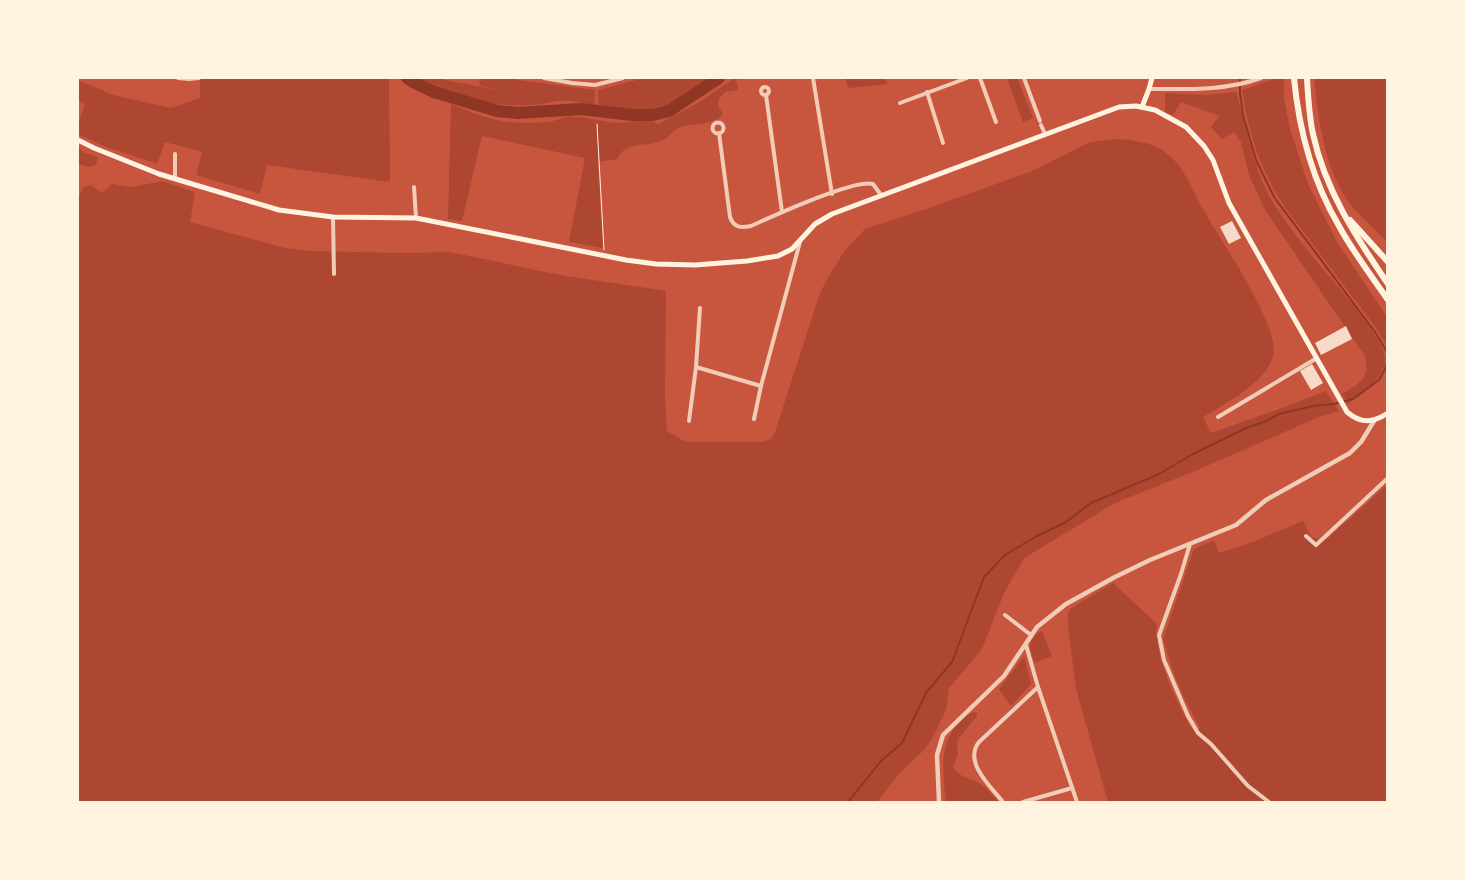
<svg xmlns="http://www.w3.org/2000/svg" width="1465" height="880" viewBox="0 0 1465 880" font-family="'Noto Sans',sans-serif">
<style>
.green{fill:#ae4732}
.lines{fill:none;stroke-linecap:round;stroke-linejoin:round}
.stream{stroke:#8f3625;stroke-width:2}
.river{stroke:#8f3625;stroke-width:12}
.building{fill:#f7dbc8}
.path{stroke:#fff3e0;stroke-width:1}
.minor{stroke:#f1ccb7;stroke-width:4}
.tertiary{stroke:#f1ccb7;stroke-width:4.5}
.secondary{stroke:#fff3e0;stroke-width:5}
.motorway{stroke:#fff3e0;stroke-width:6}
</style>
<rect width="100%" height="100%" fill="#c8553d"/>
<g class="green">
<polygon points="200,78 389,78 390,182 267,165 260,194 196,175 202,152 165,142 157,164 106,147 78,134 78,124 85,104 78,100 78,80 113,95 171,108 200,98"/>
<path d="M417,78h27v2l61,11 -26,-6 1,-7h38l-3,15 3,-13 77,10 -1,17c-7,-2 -15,-5 -22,-6 -13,-2 -26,3 -39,4 -39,2 -84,-5 -116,-27z"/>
<path d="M644,78h71c-22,15 -45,34 -73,34 -15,0 -29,-3 -43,-5l-1,-17z"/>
<path d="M735,78h5l-4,2 2,10 -13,2 -7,8v6l5,8c-7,11 -28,9 -40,12 -9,2 -13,11 -22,15 -11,5 -24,2 -34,7 -5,3 -7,6 -10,11l-19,3 5,86 -34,-6 16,-84 -103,-22 -20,85 -14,-2 3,-115c36,16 57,21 97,18 9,-1 17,-6 26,-5 16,0 31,6 46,6 13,0 25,-6 38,1l42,-22z"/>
<polygon points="846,78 884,78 888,84 848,88"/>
<polygon points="1007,78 1017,78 1033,118 1023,122"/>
<path d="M1277,78h7v20l6,31 18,55 29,58 50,75v29l-11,-18 -92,-122c-23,-35 -36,-74 -42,-116z"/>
<path d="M1314,78h73v164c-13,-15 -31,-28 -42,-45 -21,-35 -27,-79 -31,-119z"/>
<path d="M1236,92c11,37 17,78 38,112 11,18 25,35 38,52 15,19 73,81 73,102 0,21 -23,35 -37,46l-6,-10c18,-10 28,-16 23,-38l-100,-146 -16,-35 -8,-33 -7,-10 -12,7 -11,-12 8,-11 -38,-14 -8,13 -8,-3v-19l42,2z"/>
<path d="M1114,139c21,1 40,3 56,17 16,14 23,37 34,55 20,35 44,68 60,105 5,12 12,27 9,40 -6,26 -49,48 -70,61l8,16 74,-26 41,-16 13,20 -20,6 -124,54 -80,32 -91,55 -20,35 -22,56 -33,39 -3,22 -14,29 -8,11 -27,26 -20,26h-799v-602l5,-13 8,-2 11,8 10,-9 20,3 30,-6 33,11 -5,30 95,26 24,3 98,2 43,-1 110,23 106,16 -1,103 2,37 15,9 8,2h72l7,-2 5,-5 46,-142 9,-17 16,-26 20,-21 67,-22 103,-37 55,-28z"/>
<polygon points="78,148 85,153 96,156 98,159 95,165 89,167 78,164"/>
<path d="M1387,485v317h-279l-32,-113 -8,-63v-12l2,-5 43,-26 44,41c-5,26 21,85 37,107l6,-3 -14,-26 -13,-31 -10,-32 31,-90 20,-9 5,13 34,-11 50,-21 8,16 12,3 5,-2z"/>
<path d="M1042,631l10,25 -17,7c-6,-13 -8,-25 7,-32z"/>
<polygon points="1024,656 1031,684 1011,706 999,689"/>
<path d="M974,712l3,1v3l-19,23 -1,5 1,10 -5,12c6,12 17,12 28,18 7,5 12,12 18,18h-53c-3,-27 -8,-56 12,-78 5,-5 10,-10 16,-12z"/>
</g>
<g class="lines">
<g class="stream">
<polyline points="1240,78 1240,93 1243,115 1256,160 1274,197 1375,332 1387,352 1388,356"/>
<polyline points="848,802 881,761 902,743 926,693 952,662 984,577 1005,555 1037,536 1066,522 1091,503 1159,474 1193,454 1244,429 1266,421 1279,414 1313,406 1334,404 1353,399 1379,380 1385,369 1388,359"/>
</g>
<polyline class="river" points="407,78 413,82 434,92 497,111 518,113 581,109 632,115 653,115 669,111 719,78"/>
</g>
<g class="building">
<polygon points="1232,221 1241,238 1229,244 1220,227"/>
<polygon points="1346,326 1352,339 1321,355 1315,343"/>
<polygon points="1312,364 1323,383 1311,390 1300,371"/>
</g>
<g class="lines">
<polyline class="path" points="597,124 604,250"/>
<g class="minor">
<polyline points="178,78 189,79 199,78"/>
<polyline points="544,78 572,83 595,85 623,78"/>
<polyline points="813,78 832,194"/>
<polyline points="980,78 996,122"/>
<polyline points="1024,78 1040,121"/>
<circle cx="765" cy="91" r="4"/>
<path d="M1149,89c38,0 76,2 112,-11"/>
<polyline points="927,92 943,143"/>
<polyline points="766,95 782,212"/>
<polyline points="900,103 967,78"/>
<circle cx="718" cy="128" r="5.5"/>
<polyline points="1041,125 1045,134"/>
<path d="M719,133l11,84c4,11 11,11 21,9 22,-10 104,-47 122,-42l8,11"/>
<polyline points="175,179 175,154"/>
<polyline points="414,187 416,218"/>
<polyline points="333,217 334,274"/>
<polyline points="696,367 761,386"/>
<polyline points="1218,417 1317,358"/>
<polyline points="754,419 761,386 800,242"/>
<polyline points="689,421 696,367 700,308"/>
<polyline points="1306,536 1316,545 1388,478"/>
<polyline points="1190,544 1181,574 1159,635 1164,660 1188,716 1198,733 1211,744 1248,786 1269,802"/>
<polyline points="1005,615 1031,635"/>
<polyline points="1026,645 1038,687 1077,802"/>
<path d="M1003,802c-12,-15 -40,-40 -24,-60l59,-55"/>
<polyline points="1023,802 1072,788"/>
</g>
<polyline class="tertiary" points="939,802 937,755 943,735 1004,676 1037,627 1066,604 1115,577 1150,560 1236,525 1266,500 1350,453 1361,442 1374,421"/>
<g class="secondary">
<polyline points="1142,107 1149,89 1152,78"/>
<path d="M78,140l16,8 65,26 120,36 54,7 83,1 210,42 30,4 39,1 52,-4 31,-5 14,-7 23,-25 17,-10 287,-107 17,-1 19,4 31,17 18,19 9,14 16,43 118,209c14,12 26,11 41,1"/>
</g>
<g class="motorway">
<path d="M1294,78c5,53 18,102 45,148 14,26 32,49 49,74"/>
<path d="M1307,78c1,18 2,38 6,56 12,56 43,103 75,150"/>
<polyline points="1350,220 1388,262"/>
</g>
</g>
<rect width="1465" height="880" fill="none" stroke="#fff3e0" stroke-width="158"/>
</svg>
